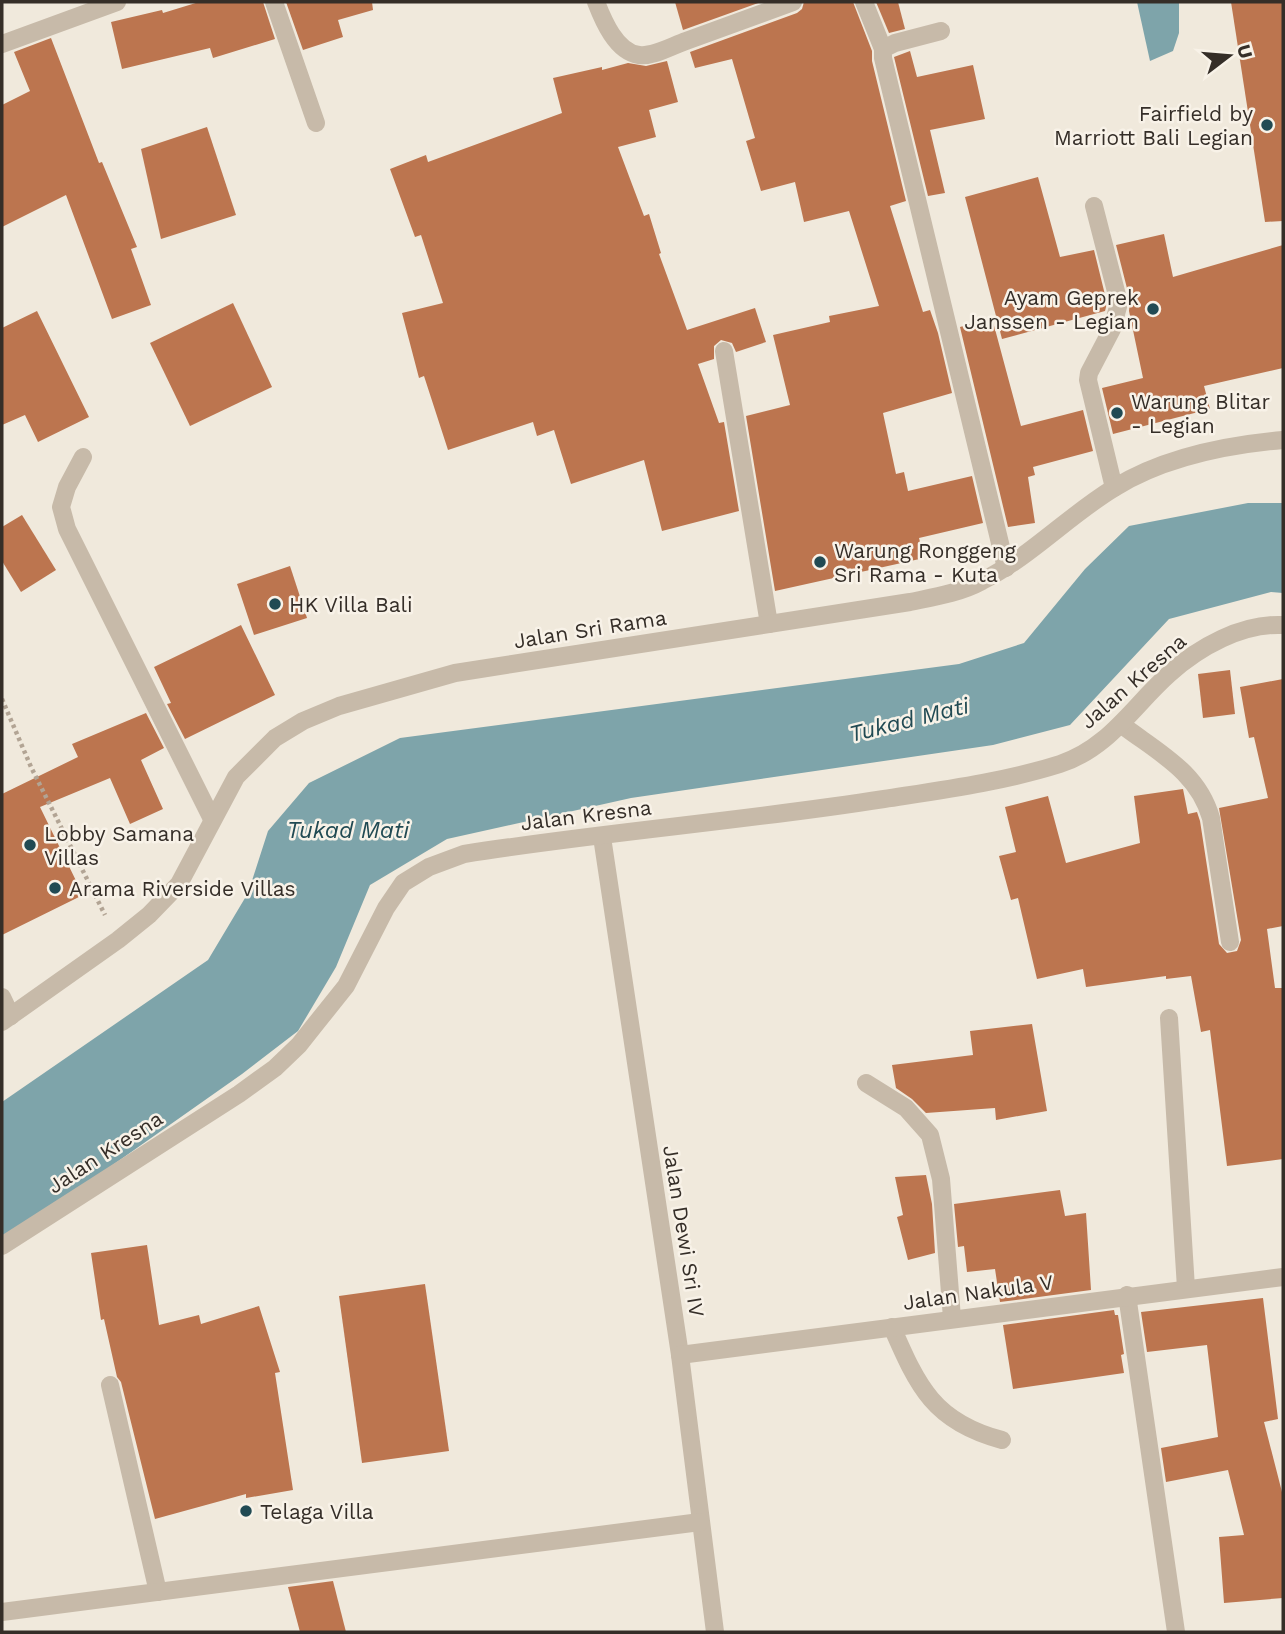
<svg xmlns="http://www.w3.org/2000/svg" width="1285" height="1634" viewBox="0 0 1285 1634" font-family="'Work Sans',sans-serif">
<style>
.water{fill:#7ea4aa}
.building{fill:#bc754f}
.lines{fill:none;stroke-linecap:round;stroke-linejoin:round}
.path{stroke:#b2a494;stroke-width:4.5;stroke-dasharray:3.5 3.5;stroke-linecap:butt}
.minor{stroke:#c7baa9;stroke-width:18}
.poi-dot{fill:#214a53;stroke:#f8f2e8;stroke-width:2.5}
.labels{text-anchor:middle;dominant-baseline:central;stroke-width:5;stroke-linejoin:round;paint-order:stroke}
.poi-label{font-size:21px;fill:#352e28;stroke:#f8f2e8;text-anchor:start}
.street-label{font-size:21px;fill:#352e28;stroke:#f8f2e8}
.water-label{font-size:23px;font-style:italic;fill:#214a53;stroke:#f8f2e8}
</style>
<rect width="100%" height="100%" fill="#f0e9dc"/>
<g class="water">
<polygon points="1137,2 1179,2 1179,33 1173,51 1150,61"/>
<polygon points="1248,503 1283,503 1283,593 1271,592 1169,619 1070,725 993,745 631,798 447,839 370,885 336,967 298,1031 242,1074 2,1243 2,1102 208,960 248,893 268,831 309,783 400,738 959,664 1024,643 1085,569 1129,526"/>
</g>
<g class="building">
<polygon points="199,2 263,2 275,39 213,58 210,48 122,69 111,22 162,10 163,13"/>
<polygon points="286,2 372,2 373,10 338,20 343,37 303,50"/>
<polygon points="675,2 761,2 683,30"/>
<polygon points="804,2 853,2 872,51 872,61 906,201 890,206 923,312 930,310 938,333 952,393 883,413 896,474 904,472 908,491 972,476 983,523 919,538 924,558 775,591 746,416 790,405 773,335 830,322 829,316 879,306 849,211 804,222 795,182 761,191 746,141 755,138 732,59 695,68 690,52 797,13 802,9"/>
<polygon points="876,2 898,2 905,29 889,33"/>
<polygon points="1231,2 1283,2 1283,221 1265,222"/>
<polygon points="51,38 99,163 102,162 137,247 131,249 151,305 112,319 66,195 2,227 2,105 30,91 14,52"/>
<polygon points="910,51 917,77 973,65 985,119 930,130 945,193 928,196 894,57"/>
<polygon points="667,61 678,102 649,110 656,137 618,147 644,216 649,214 661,253 659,254 687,330 755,308 766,342 736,352 732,343 721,340 714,346 714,359 698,364 719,423 724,422 739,511 662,531 644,460 571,484 554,430 537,436 533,422 448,450 424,376 419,378 402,313 443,303 421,235 415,237 390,169 426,155 428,162 562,113 553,78 602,67 602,70 628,63 646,66"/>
<polygon points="207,127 236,215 161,239 141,149"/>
<polygon points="1038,177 1060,257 1094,250 1107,303 1105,311 1002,339 965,197"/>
<polygon points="1164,234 1173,277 1283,245 1283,368 1204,386 1210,409 1113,434 1102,388 1143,378 1129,311 1130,300 1116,245"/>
<polygon points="233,303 272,387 190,426 150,343"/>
<polygon points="37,311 89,417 38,442 25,415 2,425 2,328"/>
<polygon points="992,318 1021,426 1083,410 1093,451 1033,467 1035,475 1028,477 1035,523 1008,527 960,327"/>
<polygon points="22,515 56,570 21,592 2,561 2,527"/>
<polygon points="290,566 307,618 254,635 237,584"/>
<polygon points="241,625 275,695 185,739 167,704 171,703 154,667"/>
<polygon points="1230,670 1235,714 1203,718 1198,674"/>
<polygon points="1283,679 1283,926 1267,929 1275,988 1283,988 1283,1159 1227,1166 1210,1030 1201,1032 1191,976 1166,979 1166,976 1086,987 1083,969 1037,979 1018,898 1011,900 999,856 1016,852 1005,807 1048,796 1066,863 1140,843 1134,796 1183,789 1188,814 1197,812 1200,821 1219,944 1227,953 1237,951 1241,940 1219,808 1268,798 1254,737 1249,738 1240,687"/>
<polygon points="146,713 164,748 141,760 163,809 130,824 110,778 40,807 83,895 2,935 2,794 78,757 72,744"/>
<polygon points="1032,1024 1047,1111 996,1120 995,1108 926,1113 912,1099 896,1088 892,1065 973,1055 970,1031"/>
<polygon points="926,1175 932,1204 935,1253 908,1260 897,1217 903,1215 895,1177"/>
<polygon points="1060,1190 1065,1216 1086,1213 1091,1290 1000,1302 995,1269 967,1272 964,1246 958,1247 954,1204"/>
<polygon points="147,1245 159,1325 199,1315 201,1324 259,1306 280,1372 275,1373 293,1490 246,1498 246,1494 155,1519 121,1382 117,1377 104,1319 101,1320 91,1253"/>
<polygon points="425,1284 449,1451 362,1463 339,1296"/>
<polygon points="1263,1298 1278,1419 1264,1422 1283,1496 1283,1598 1224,1603 1219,1537 1244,1535 1228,1470 1166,1482 1161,1448 1218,1437 1207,1345 1147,1352 1141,1312"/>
<polygon points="1114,1310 1115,1315 1118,1315 1124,1354 1121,1355 1124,1373 1013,1389 1003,1325"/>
<polygon points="333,1581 346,1632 300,1632 288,1587"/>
</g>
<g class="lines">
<polyline class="path" points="2,699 31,767 105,915"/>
<g class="minor">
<polyline points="274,2 316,123"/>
<path d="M596,2c7,18 20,50 43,53 14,2 33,-9 47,-14 36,-13 72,-26 107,-39"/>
<polyline points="864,2 883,49"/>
<polyline points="941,31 895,43 883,49 883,58 1006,568"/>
<polyline points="2,44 117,2"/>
<polyline points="1094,206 1119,303 1112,329 1089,373 1088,380 1114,488"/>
<polyline points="724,351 769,624"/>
<polyline points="83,457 67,487 61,507 67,529 212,819"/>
<path d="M1122,725c37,28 76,47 89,93l19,124"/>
<polyline points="602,837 680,1355 715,1632"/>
<polyline points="2,997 11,1016"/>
<polyline points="1169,1018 1186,1288"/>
<path d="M2,1022l116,-82 31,-25 30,-31 57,-107 39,-39 28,-17 36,-15 116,-33 455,-71c24,-5 50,-9 72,-21 48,-24 86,-65 132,-93 50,-31 112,-43 169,-48"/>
<polyline points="866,1083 906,1108 930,1135 941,1179 952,1318"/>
<path d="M2,1246l237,-152 36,-26 24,-23 19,-24 28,-35 40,-78 17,-25 26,-16 35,-13c139,-22 280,-33 420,-55 58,-9 119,-17 176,-35 49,-16 73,-58 109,-90 30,-27 73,-51 114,-49"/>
<polyline points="1127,1295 1176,1632"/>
<path d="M892,1327c26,60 42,95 110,113"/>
<polyline points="680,1355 1283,1277"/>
<polyline points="110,1385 158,1592"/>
<polyline points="2,1612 700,1522"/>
</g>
</g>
<g class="poi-dot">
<circle cx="1267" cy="125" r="7"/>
<circle cx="1153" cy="309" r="7"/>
<circle cx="1117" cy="413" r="7"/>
<circle cx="820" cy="562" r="7"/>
<circle cx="275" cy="604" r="7"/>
<circle cx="30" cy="845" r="7"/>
<circle cx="55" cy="888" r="7"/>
<circle cx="246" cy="1511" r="7"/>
</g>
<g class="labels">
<g class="poi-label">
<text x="1253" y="113" text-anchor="end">Fairfield by<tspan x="1253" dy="24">Marriott Bali Legian</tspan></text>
<text x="1139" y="297" text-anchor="end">Ayam Geprek<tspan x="1139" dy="24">Janssen - Legian</tspan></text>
<text x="1131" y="401">Warung Blitar<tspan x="1131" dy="24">- Legian</tspan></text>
<text x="834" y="550">Warung Ronggeng<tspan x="834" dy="24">Sri Rama - Kuta</tspan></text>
<text x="289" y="604">HK Villa Bali</text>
<text x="44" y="833">Lobby Samana<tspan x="44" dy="24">Villas</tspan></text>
<text x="69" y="888">Arama Riverside Villas</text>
<text x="260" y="1511">Telaga Villa</text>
</g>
<g class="street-label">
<text transform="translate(590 629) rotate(-9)">Jalan Sri Rama</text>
<text transform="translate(1133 681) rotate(-41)">Jalan Kresna</text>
<text transform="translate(586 815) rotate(-7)">Jalan Kresna</text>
<text transform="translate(105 1152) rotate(-33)">Jalan Kresna</text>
<text transform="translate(684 1231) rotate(81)">Jalan Dewi Sri IV</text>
<text transform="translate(978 1292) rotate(-8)">Jalan Nakula V</text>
</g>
<g class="water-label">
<text transform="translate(909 720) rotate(-14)">Tukad Mati</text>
<text x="348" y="830">Tukad Mati</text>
</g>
</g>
<rect width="1285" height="1634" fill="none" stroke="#352e28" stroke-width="7"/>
<g transform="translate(1229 56) rotate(74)" stroke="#f8f2e8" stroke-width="5" paint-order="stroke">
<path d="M0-5L12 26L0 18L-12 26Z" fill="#352e28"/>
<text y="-10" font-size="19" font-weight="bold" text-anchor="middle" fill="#352e28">U</text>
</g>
</svg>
